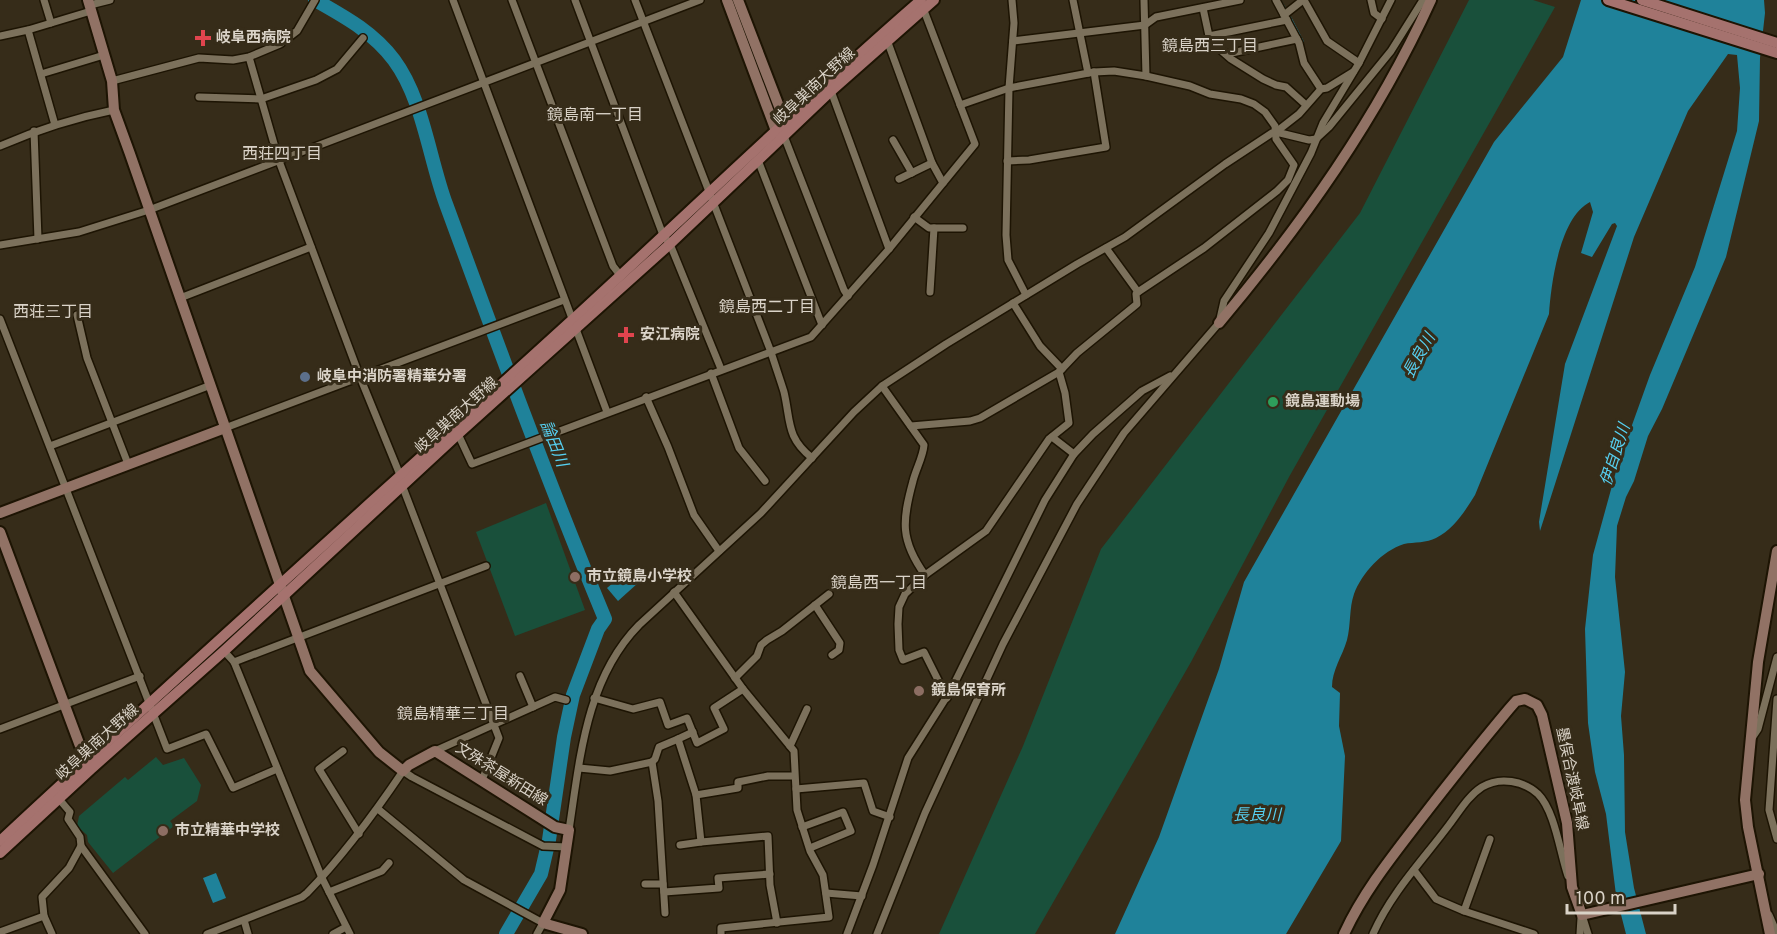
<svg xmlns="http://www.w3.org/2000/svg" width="1777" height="934" viewBox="0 0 1777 934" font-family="Overpass,'Noto Sans JP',sans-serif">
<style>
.green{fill:#19503b}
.water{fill:#1f829a}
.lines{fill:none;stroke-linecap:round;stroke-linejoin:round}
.stream{stroke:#1f829a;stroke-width:2}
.river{stroke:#1f829a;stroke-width:14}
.street-casing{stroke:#1d1403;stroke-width:10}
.secondary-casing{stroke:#1d1403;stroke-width:14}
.primary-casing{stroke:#1d1403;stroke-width:14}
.street{stroke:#7c715c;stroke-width:7}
.secondary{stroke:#917265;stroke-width:10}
.primary{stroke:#a5726e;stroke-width:10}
.health-dot{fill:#e0444e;stroke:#362c19;stroke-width:2}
.service-dot{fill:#5c6f8a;stroke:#362c19;stroke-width:2}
.leisure-dot{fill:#2e9e5b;stroke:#362c19;stroke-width:2}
.education-dot{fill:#8d6e63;stroke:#362c19;stroke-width:2}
.labels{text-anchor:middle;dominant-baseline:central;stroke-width:6;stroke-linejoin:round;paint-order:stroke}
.poi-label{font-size:15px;font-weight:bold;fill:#dad3c8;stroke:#362c19;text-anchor:start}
.street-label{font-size:15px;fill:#dad3c8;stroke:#362c19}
.neighbourhood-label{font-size:16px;fill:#dad3c8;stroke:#362c19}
.water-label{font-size:16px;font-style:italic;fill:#56d0f1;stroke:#362c19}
</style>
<rect width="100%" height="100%" fill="#362c19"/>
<g class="green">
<polygon points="1469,0 1533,0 1555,7 1289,477 1191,662 1035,934 939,934 1023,746 1101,549 1360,213"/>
<polygon points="546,503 585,610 515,636 476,532"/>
<polygon points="156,757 163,765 184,758 201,785 197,801 170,821 174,826 113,873 88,842 87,835 77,826 79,816 125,777 128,780"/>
</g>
<g class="water">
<path d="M1581,0h183l1,13 -5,45 -1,63 -33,136 -64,152 -14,27 -14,45 -8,16 -9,29 -2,51 10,95 -4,44 3,39 1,77 9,56 12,46h-20l-10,-39 -10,-81 -11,-42 -7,-49 -3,-94 8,-74 25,-91 32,-89 45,-108 42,-136 3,-43 -3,-33 -9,-1 -40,57 -54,126 -94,294 -1,-9 26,-158 52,-138 -2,-3 -3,1 -20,33 -11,-4 12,-41 -3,-10c-30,15 -39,81 -41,112l-74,181c-10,16 -21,34 -39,43 -9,5 -22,4 -32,6 -22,7 -42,29 -50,50 -5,14 -3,31 -7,46 -5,17 -15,30 -15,47l8,6 -1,33 6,30 -4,85 -55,93h-171l44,-97 60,-168 25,-87 250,-440 69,-85z"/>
<polygon points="627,571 638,583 618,601 607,588"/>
<polygon points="216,873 226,898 213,903 203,878"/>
</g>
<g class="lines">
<g class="stream">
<polyline points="1280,0 1286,10"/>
<polyline points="1289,15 1303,42"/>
</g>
<path class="river" d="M315,0c30,17 58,32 79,60 29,39 35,98 52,144 51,139 102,278 159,415l-7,10 -25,66 -9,42 -15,103 -8,34 -35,60"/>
<g class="street-casing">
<g id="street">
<polyline points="44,0 51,23"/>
<polyline points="453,0 607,412"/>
<polyline points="512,0 613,266 620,275"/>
<polyline points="575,0 663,235 670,244 721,369"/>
<path d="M635,0l136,352c4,13 9,27 13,40 7,30 2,45 28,66"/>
<polyline points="1012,0 1014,23 1009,88 1006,235 1008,260 1026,295"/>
<polyline points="1073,0 1088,73"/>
<polyline points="1144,0 1146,76"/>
<polyline points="1276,0 1299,43 1304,63 1321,89"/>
<polyline points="1304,0 1327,41 1359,63"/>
<polyline points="1371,0 1374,13 1382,19"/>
<polyline points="90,5 110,0"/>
<polyline points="1203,8 1209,36 1208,39 1231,59 1263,79 1276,85 1286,87 1306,105"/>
<polyline points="1284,15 1303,0"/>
<polyline points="28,30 55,125"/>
<polyline points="0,36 28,30 91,11"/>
<polyline points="1209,36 1287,20"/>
<polyline points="887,40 932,163 943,183"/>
<polyline points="1013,41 1145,25 1156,17 1240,0"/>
<polyline points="1227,54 1297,39"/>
<polyline points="249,57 279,161 360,377 400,475"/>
<polyline points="41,74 104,55"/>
<polyline points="112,81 199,58 233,60 249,57 280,44 297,31 315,0"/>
<polyline points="831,91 889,249"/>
<polyline points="199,97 261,99 316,80 337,69 363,38"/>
<polyline points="34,131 38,239"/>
<polyline points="1276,132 1309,140 1316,139 1329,127 1391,51 1423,0"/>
<polyline points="784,136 844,290 848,296"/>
<polyline points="893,140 912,173"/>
<path d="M0,146c37,-16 74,-28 114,-36"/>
<polyline points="758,160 822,325"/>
<polyline points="1007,161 1029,160 1106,147 1094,72"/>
<polyline points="899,179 932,163"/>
<polyline points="914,217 929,228 963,228"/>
<polyline points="0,245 79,232 149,210 700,0"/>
<polyline points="1106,248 1138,292"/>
<polyline points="930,292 934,228"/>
<polyline points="180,298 311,247"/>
<polyline points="1013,303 1040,346 1062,369"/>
<polyline points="77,315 87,358 128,464"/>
<polyline points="0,319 167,749 206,734 233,788 277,769"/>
<polyline points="711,373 739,448 765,481"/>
<path d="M882,386l42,59c-1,12 -8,24 -11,36 -11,40 -13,59 12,94"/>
<polyline points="646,397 668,447 694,515 719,551"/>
<polyline points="911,426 970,421 980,418 1059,372 1077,353 1137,304 1136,294 1138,292 1204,248 1277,191 1288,180 1294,165 1276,139 1275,126 1265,112 1254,104 1241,99 1210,94 1190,86 1146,76 1114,71 1094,72 1009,88 960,105"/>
<polyline points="225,428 564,300"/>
<polyline points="458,434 472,464 811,337 889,249 975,144 923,8"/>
<polyline points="1052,437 1074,454"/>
<polyline points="50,446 211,385"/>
<polyline points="402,485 499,738 482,780"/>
<polyline points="674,592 743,689 794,751 797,810 810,851 823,875 829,917 721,928 721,934"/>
<polyline points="815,605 840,643 839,650 832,655"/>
<polyline points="224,651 234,662 322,878 350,934"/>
<polyline points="234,662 486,566"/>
<polyline points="520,676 533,707"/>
<polyline points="735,678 757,656 761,645 767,640 782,631 829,594"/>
<polyline points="594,698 633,709 660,702 668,725 687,718 697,743 724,729 714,708 743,689"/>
<polyline points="947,698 924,652 903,660 899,650 898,624 899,607 905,594 925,575 986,531 1049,439 1069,423 1065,393 1059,372"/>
<polyline points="1777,699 1769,810 1777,839"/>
<polyline points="0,729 140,676"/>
<polyline points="693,732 678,739 696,795 701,842 768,836 770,885 777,923"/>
<polyline points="1752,738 1758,729 1777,657"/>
<polyline points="790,746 807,709"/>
<polyline points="343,751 319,769 359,834"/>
<polyline points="435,751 555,697 566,700"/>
<polyline points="652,762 658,801 665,913"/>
<polyline points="579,768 610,771 652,762 655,759 659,747 678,739"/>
<polyline points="796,789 864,783 873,811 890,817"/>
<polyline points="696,795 738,788 738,782 768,776 794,776"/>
<polyline points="59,799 70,812 68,819 80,837 81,846 145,934"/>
<polyline points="378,809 464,880 543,923 537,934"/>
<polyline points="802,827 843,812 851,831 810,848"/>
<path d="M569,830c11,-72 17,-151 70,-205l122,-112 93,-101 28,-26 64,-42 131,-80 48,-27 100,-73 47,-31 4,-1 23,-18 22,-25 6,-1 26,-16"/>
<polyline points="680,845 701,842"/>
<polyline points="1414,870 1436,899 1464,911 1534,934"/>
<polyline points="645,884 663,884"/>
<polyline points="329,892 382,871 389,863"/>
<polyline points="664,892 719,888 718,878 770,874"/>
<polyline points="826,893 862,896"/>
<polyline points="1464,911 1490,839"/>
<polyline points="1582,915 1588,934"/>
<polyline points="1769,915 1777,933"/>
<polyline points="44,916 42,897 69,868 81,846"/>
<polyline points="244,920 248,934"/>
<polyline points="0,932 44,916 52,934"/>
<path d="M207,934l95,-37 5,-4c36,-37 67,-79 96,-122l9,6 131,69 24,1"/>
<polyline points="333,934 346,927"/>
<polyline points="847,934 873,865 908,758 951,690 1045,500 1074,454 1093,434 1142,391 1170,376"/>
<polyline points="877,934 925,813 1003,644 1077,504 1124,433 1219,323 1224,301 1269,233 1311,153 1323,123 1359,63 1391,0"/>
<path d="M1373,934c18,-41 49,-73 76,-109 10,-13 19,-29 33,-38 18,-11 42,-6 56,7 17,17 22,59 30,82"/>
<polyline points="1580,934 1581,918"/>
</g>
</g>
<g class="secondary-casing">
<g id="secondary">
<polyline points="88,0 112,81 114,110 130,154 310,671 379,752 403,771 409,765 435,751 555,827 569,830 560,890 543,923 582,934"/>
<polyline points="727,0 776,131 781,135"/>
<polyline points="738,0 785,122 784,129"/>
<path d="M1219,323c83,-99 158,-204 212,-323"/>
<polyline points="0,513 225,428"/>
<polyline points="0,532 86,762 90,767"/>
<path d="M1344,934c19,-41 46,-75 73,-110 30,-39 61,-78 92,-115l7,-8 9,-2 12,6 5,10 25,108 5,64 10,28 177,-41"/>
<polyline points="1770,934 1748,827 1745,800 1758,662 1777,551"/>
</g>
</g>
<g class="primary-casing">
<g id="primary">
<polyline points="1608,0 1777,53"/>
<polyline points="1642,0 1777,43"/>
<path d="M0,841c188,-175 380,-346 570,-519 117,-107 231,-218 351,-322"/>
<polyline points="0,853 91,769 224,651 458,434 670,244 831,91 934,0"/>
</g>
</g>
<use href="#street" class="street"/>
<use href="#secondary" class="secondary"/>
<use href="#primary" class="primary"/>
</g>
<g class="health-dot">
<path d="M200 29h6v6h6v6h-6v6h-6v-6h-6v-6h6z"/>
<path d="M623 326h6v6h6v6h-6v6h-6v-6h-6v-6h6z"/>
</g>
<circle class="service-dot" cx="305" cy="377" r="6"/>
<circle class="leisure-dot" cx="1273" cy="402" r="6"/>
<g class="education-dot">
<circle cx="575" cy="577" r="6"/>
<circle cx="919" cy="691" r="6"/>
<circle cx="163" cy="831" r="6"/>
</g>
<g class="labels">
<g class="poi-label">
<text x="216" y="38">岐阜西病院</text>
<text x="640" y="335">安江病院</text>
<text x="317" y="377">岐阜中消防署精華分署</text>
<text x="1285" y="402">鏡島運動場</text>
<text x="587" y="577">市立鏡島小学校</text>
<text x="931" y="691">鏡島保育所</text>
<text x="175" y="831">市立精華中学校</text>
</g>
<g class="street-label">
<text transform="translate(815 87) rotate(-43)">岐阜巣南大野線</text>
<text transform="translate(457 416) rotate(-42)">岐阜巣南大野線</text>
<text transform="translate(98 743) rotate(-42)">岐阜巣南大野線</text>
<text transform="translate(501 775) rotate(32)">文殊茶屋新田線</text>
<text transform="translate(1571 779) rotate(78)">墨俣合渡岐阜線</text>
</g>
<g class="neighbourhood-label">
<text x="1210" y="47">鏡島西三丁目</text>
<text x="595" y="116">鏡島南一丁目</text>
<text x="282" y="155">西荘四丁目</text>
<text x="767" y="308">鏡島西二丁目</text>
<text x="53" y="313">西荘三丁目</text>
<text x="879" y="584">鏡島西一丁目</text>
<text x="453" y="715">鏡島精華三丁目</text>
</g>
<g class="water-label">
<text transform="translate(1420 356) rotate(-61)">長良川</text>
<text transform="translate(553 444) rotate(68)">論田川</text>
<text transform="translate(1616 455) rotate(-72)">伊自良川</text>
<text x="1257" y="816">長良川</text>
</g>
</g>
<path d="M1567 904v9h108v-9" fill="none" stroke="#dad3c8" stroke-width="3"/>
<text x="1576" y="904" font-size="18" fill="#dad3c8" stroke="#362c19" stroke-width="4.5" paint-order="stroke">100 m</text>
</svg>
